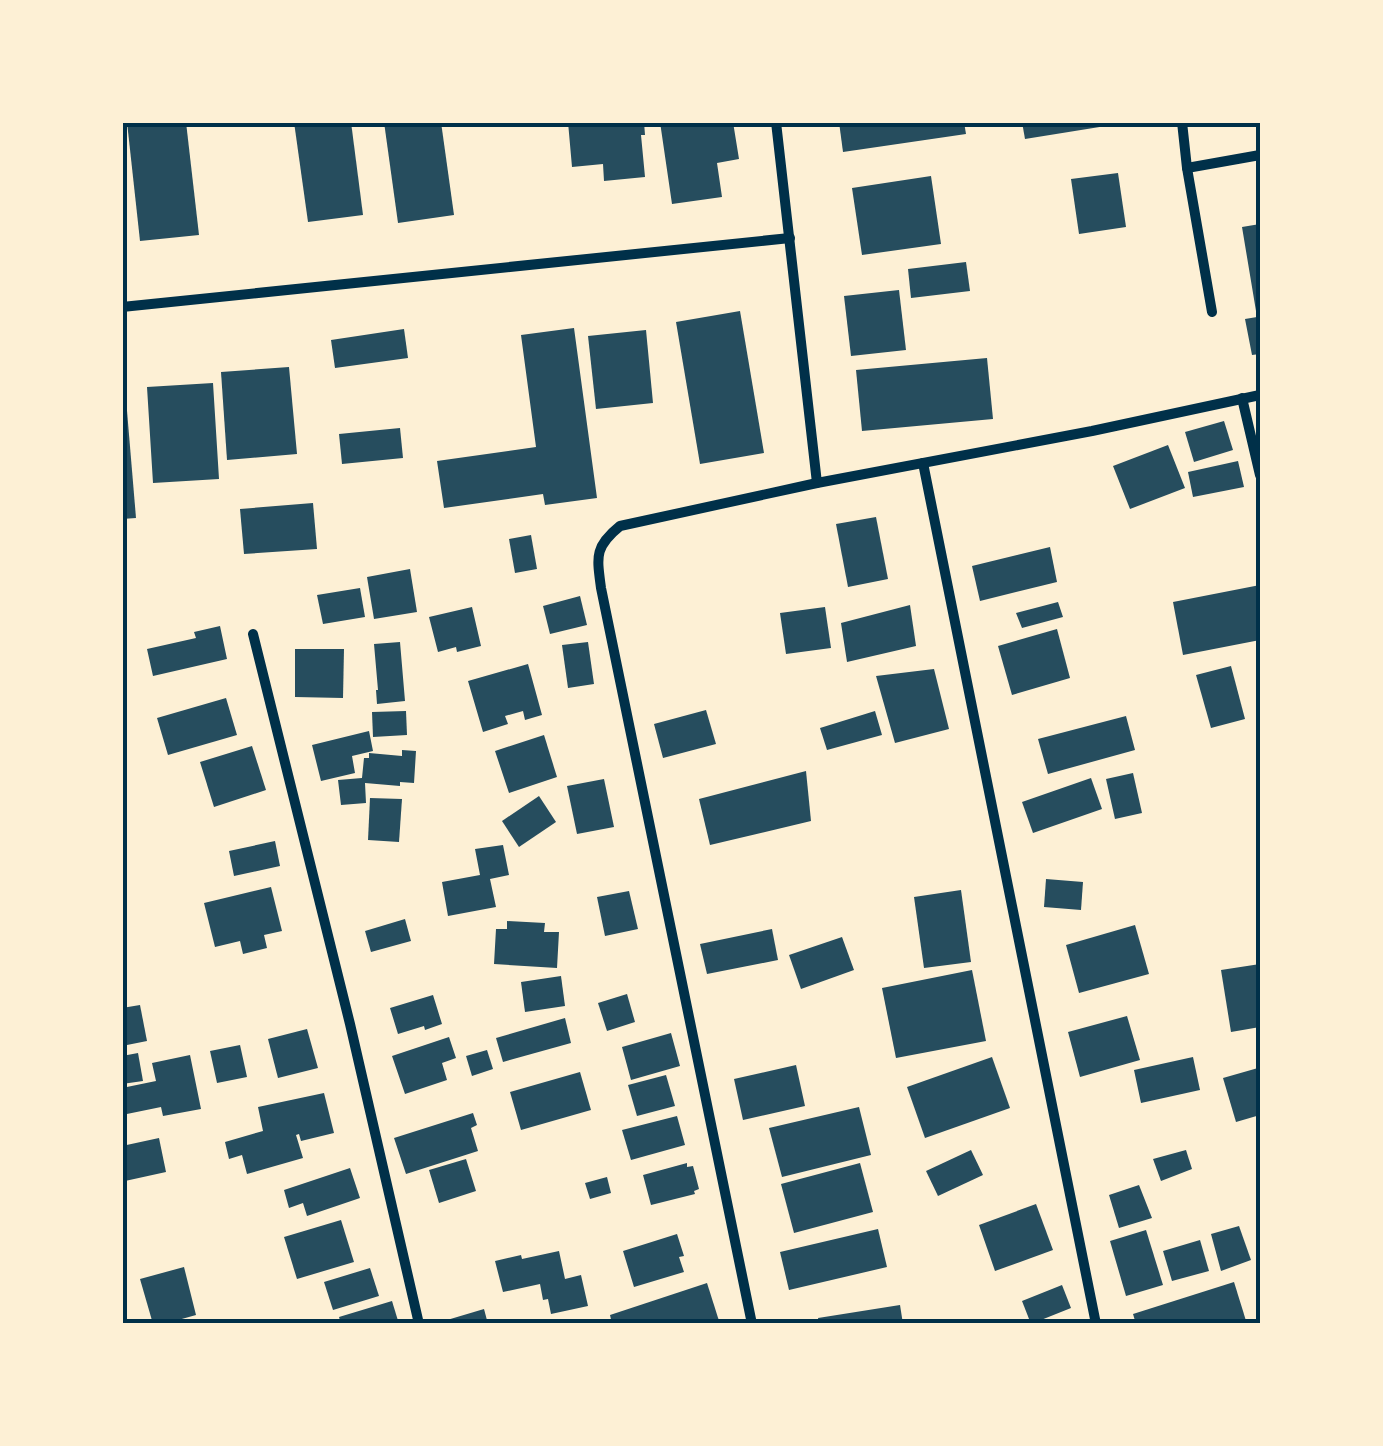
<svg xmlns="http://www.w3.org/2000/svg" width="1383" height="1446" viewBox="0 0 1383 1446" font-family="'Varela Round',sans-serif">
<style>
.building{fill:#264d5e}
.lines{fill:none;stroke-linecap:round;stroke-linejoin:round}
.minor{stroke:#003049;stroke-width:10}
.neatline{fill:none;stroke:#003049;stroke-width:4}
</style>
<rect width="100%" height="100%" fill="#fdf0d5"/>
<g class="building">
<polygon points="127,122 186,122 199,235 140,241"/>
<polygon points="294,122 351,122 363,215 308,222"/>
<polygon points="384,122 441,122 454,215 398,223"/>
<polygon points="568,122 644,122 645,135 641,135 645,177 604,181 603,164 572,167"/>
<polygon points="660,122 733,122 739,159 717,163 722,197 672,204"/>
<polygon points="839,122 964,122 966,134 843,152"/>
<polygon points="1022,122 1112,122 1112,125 1025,139"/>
<polygon points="1118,173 1126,227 1079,234 1071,179"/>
<polygon points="931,176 941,244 862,255 852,188"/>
<polygon points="1260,224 1260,354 1252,355 1245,319 1257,317 1242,227"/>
<polygon points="966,262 970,291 911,298 908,269"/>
<polygon points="899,290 906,350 851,356 844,296"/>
<polygon points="740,311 764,453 700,464 676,322"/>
<polygon points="574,328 597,498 545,505 543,494 444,508 437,461 536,447 521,335"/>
<polygon points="404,329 408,358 335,368 331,340"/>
<polygon points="646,330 653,403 596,409 588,336"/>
<polygon points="987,358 993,419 862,431 856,370"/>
<polygon points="289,367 297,454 227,460 221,372"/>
<polygon points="213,383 219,479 153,483 147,387"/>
<polygon points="122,387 125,387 136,518 122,519"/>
<polygon points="1224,421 1233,450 1194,462 1185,432"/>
<polygon points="400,428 403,458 342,464 339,434"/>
<polygon points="1168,445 1185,488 1130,509 1113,466"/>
<polygon points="1238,461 1244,487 1193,497 1188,472"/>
<polygon points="313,503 317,549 244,554 240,509"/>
<polygon points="876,517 888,579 848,587 836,524"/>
<polygon points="531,535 537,569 515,573 509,539"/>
<polygon points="1050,547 1057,582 980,601 972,566"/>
<polygon points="410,569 417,612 374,619 367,577"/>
<polygon points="1260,585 1260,640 1183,655 1173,602"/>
<polygon points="360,588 365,617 323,624 317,595"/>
<polygon points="580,596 587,625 550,634 543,606"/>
<polygon points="1058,602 1063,617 1022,628 1016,613"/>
<polygon points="910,605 916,646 847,662 841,623"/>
<polygon points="472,607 481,646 457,652 456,647 438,652 429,617"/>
<polygon points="825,607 831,648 786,654 780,613"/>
<polygon points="220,626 227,659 153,676 147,649 196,638 194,632"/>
<polygon points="1057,629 1070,678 1012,695 998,646"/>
<polygon points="400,642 405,701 377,704 376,690 378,690 374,644"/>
<polygon points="588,642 594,684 568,688 562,645"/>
<polygon points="295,649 344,649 343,698 295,697"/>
<polygon points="528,664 542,715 525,720 523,711 505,716 508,724 483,732 468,681"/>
<polygon points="1231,666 1245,719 1211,728 1196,675"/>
<polygon points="934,669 949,729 895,743 876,676"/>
<polygon points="226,698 237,735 168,755 157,718"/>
<polygon points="706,710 716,744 663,758 654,724"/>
<polygon points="406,711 407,735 373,737 372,712"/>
<polygon points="875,711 882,735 827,750 820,728"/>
<polygon points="1126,716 1135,750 1048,774 1038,739"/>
<polygon points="369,731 373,751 352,756 355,773 321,781 312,745"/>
<polygon points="544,735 557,777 509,793 495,751"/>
<polygon points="252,746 266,790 214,807 200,762"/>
<polygon points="402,750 416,751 414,783 400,782 400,786 365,783 366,803 341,805 338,780 362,778 364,758 369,758 369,753 402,756"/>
<polygon points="806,771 811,821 710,845 699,799"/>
<polygon points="1133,773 1142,813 1115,819 1106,779"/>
<polygon points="1091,778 1102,809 1033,833 1022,802"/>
<polygon points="604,779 614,827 577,834 567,786"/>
<polygon points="539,796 556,822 519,847 502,821"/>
<polygon points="370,798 402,799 399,842 368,840"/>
<polygon points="275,841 280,866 234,876 229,851"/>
<polygon points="503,845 509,875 490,879 496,907 448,916 442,882 480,875 475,849"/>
<polygon points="1046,879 1083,882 1081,910 1044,907"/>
<polygon points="271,887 282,931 264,935 267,948 243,954 240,941 215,947 204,903"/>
<polygon points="961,890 971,962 924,968 914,897"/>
<polygon points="629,891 638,929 605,936 597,897"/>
<polygon points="405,919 411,941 371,952 365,931"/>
<polygon points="507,921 545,923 544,932 559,932 557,968 494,964 496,929 507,929"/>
<polygon points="1135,925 1149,974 1079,993 1066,945"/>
<polygon points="772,929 778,960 707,974 700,944"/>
<polygon points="842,937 854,970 801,989 789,955"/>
<polygon points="1260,964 1260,1027 1231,1032 1221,970"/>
<polygon points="972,970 986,1041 896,1058 882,988"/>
<polygon points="561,976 565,1006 525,1012 521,982"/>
<polygon points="627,994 635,1022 607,1031 598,1003"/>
<polygon points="433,995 442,1024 425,1030 424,1026 398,1034 390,1008"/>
<polygon points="140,1005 147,1041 122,1046 122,1008"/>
<polygon points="1127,1016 1140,1060 1080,1077 1068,1032"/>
<polygon points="565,1018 571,1043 503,1062 496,1038"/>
<polygon points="307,1029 318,1068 278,1078 268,1039"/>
<polygon points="671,1033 680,1066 631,1080 622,1047"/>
<polygon points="449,1037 456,1058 442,1063 447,1080 405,1094 392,1056"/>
<polygon points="240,1045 247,1077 217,1083 210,1051"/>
<polygon points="487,1050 493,1069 472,1076 466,1056"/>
<polygon points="138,1053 143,1081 122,1084 122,1056"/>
<polygon points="190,1055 201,1109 163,1116 161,1107 122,1115 122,1088 156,1081 152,1063"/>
<polygon points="992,1057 1010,1108 925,1138 907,1087"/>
<polygon points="1193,1057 1200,1090 1141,1103 1134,1070"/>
<polygon points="796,1065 805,1106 743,1120 734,1079"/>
<polygon points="1258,1068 1260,1078 1260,1115 1236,1122 1223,1078"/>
<polygon points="580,1072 591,1110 521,1130 510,1092"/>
<polygon points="666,1075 675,1106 637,1116 628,1085"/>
<polygon points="324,1093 334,1133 301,1141 299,1134 296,1135 303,1158 247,1174 242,1155 229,1159 225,1142 263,1131 258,1107"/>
<polygon points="859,1107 871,1155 782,1177 769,1128"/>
<polygon points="473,1113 477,1125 471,1128 478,1151 406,1174 394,1138"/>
<polygon points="677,1116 685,1145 631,1160 622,1130"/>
<polygon points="159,1138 166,1172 125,1181 122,1146"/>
<polygon points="971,1150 983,1175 938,1196 926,1171"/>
<polygon points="1186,1150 1192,1169 1161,1181 1153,1159"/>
<polygon points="466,1159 476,1191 439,1203 429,1170"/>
<polygon points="687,1163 687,1167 693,1166 699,1189 694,1191 695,1194 651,1205 643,1175"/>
<polygon points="860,1163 873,1212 794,1233 781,1184"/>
<polygon points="350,1168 360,1198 307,1216 303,1203 289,1208 284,1190"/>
<polygon points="607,1177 611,1193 590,1199 585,1183"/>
<polygon points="1139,1185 1152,1218 1119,1228 1109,1195"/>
<polygon points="1036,1204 1053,1250 995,1271 979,1225"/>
<polygon points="341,1220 354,1262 297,1279 284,1237"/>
<polygon points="1239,1226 1251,1260 1221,1271 1211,1234"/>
<polygon points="878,1229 887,1267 789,1290 780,1252"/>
<polygon points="1146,1230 1163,1285 1126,1296 1110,1241"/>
<polygon points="677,1234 684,1256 679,1257 684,1272 634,1287 623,1251"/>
<polygon points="1200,1240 1209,1271 1172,1281 1163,1251"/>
<polygon points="559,1251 565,1279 581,1275 588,1306 551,1314 548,1299 543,1300 540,1284 503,1292 495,1261 521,1255 522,1259"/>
<polygon points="184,1267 196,1315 164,1324 153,1324 140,1279"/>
<polygon points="370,1268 379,1296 333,1310 324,1282"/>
<polygon points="1234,1282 1247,1324 1136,1324 1133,1314"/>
<polygon points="707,1283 720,1324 612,1324 610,1315"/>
<polygon points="1062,1285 1071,1308 1031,1324 1022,1301"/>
<polygon points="392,1301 399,1324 341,1324 339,1317"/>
<polygon points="900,1305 903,1324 819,1324 818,1318"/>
<polygon points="484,1309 488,1324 448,1324 447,1320"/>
</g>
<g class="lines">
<g class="minor">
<polyline points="776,122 817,483"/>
<polyline points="1182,122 1187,168 1212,312"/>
<polyline points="1187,168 1260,155"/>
<polyline points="122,307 790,238"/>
<polyline points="1242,398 1260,475"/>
<polyline points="923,463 1096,1324"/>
<polyline points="253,634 350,1024 419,1324"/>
<path d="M752,1324l-151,-736c-4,-31 -7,-41 19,-62l197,-43 275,-52 168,-36"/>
</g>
</g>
<rect width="1383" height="1446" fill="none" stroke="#fdf0d5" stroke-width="250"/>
<rect x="125" y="125" width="1133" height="1196" class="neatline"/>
</svg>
